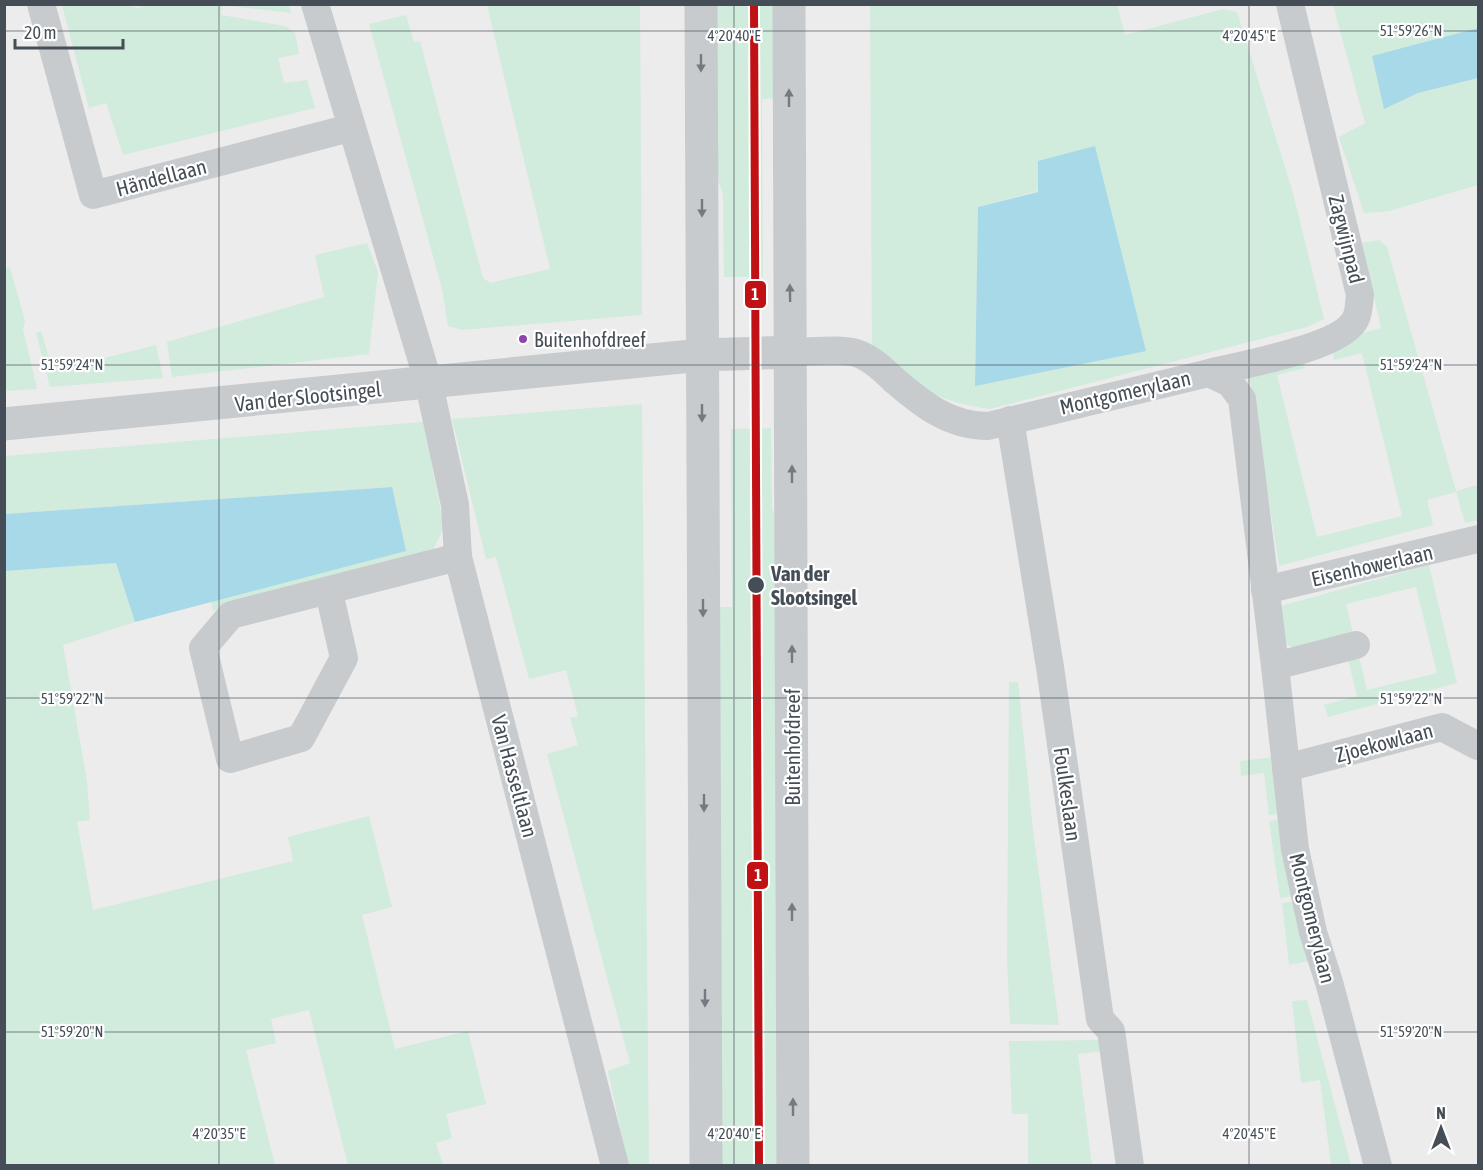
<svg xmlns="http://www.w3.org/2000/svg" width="1483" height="1170" viewBox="0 0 1483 1170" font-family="'Asap Condensed',sans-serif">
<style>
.green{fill:#d1ebdc;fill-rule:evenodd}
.water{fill:#a7d9e8}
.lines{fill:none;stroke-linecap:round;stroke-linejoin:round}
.minor{stroke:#c8cbcd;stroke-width:28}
.tertiary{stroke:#c8cbcd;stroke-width:33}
.tram-1-casing{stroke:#fff;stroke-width:12}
.tram-1{stroke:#c01115;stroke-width:8}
.oneway{fill:#737a80}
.ticks{fill:none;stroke:#454e57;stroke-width:1.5;stroke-opacity:0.45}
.bus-dot{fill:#8e44ad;stroke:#fff;stroke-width:2}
.stop-dot{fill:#454e57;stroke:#fff;stroke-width:2}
.labels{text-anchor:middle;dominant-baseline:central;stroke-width:4.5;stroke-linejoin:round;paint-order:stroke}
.bus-label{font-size:20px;fill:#454e57;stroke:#fff;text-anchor:start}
.street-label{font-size:21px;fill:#454e57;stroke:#fff}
.stop-label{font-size:21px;font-weight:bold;fill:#454e57;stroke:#fff;text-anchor:start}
.ticks-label{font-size:15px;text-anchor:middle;fill:#454e57;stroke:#fff;stroke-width:4.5;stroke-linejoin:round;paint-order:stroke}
.line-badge{stroke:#fff;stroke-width:2}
.badge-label{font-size:16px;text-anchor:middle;font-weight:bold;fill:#fff}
</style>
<rect width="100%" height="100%" fill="#edecec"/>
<g class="green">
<polygon points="118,4 140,8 141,4 289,5 291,13 222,5 221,15 285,26 295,33 299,54 278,58 284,83 307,80 315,108 123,155 106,103 89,108 62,5"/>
<polygon points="487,5 640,5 642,315 462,330 448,326 442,289 369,24 406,15 414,42 420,41 483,278 490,283 550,269"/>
<polygon points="714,5 775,5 776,98 762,99 763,277 724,277 723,194 714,170"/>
<path d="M870,5h247l8,30 98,-26 14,3 56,181 31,126 -17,8 -317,82c-58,-8 -75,-24 -118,-61zM1038,191l-63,195 3,-179z"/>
<polygon points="1333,5 1478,5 1478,28 1372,57 1384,108 1418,93 1478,78 1478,185 1389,211 1364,213 1339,137 1365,123"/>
<polygon points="1379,240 1387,247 1456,491 1478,485 1478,520 1465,523 1456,492 1427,500 1433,525 1279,566 1248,366 1300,353 1305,368 1277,375 1317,537 1402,516 1362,353 1334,360 1330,342 1381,328 1362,243"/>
<polygon points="367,243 378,272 369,354 172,377 167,342 324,297 315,255"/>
<polygon points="10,267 25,321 23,329 37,389 5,391 4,269"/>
<polygon points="41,331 53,371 156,345 163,378 50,387 36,333"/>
<polygon points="642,404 649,1165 628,1165 608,1071 630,1063 547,754 578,745 570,718 578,716 566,670 529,679 496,557 486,559 452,419"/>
<polygon points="423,422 444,527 431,554 213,611 211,602 392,487 5,514 5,456"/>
<polygon points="771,428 772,508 780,531 784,1165 721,1165 718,607 732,607 731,429"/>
<polygon points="116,563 135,622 63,645 87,781 90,820 77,822 93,910 293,861 288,837 369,816 392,907 362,915 395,1049 468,1031 486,1104 446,1114 452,1138 436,1143 443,1165 348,1165 309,1010 271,1019 276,1043 246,1050 275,1165 5,1166 5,571"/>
<polygon points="1429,565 1457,683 1328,717 1324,705 1357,696 1348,660 1359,657 1367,690 1437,673 1416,587 1346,604 1354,638 1301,652 1282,642 1277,607"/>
<polygon points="1009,682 1018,682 1033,830 1059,1025 1010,1024 1007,960"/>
<polygon points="1275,757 1281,814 1269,815 1264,773 1241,776 1240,761"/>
<polygon points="1282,819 1294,896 1280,898 1269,821"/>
<polygon points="1295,901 1309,961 1289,965 1282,903"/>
<polygon points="1307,1000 1351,1165 1331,1165 1320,1080 1301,1083 1292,1001"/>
<polygon points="1100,1040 1102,1051 1078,1054 1092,1165 1028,1165 1028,1114 1012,1114 1009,1041"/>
</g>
<g class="water">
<polygon points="1478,28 1478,78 1418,93 1384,109 1372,56"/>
<polygon points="1095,146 1146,351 975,386 978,207 1038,192 1038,161"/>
<polygon points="392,487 406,551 135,622 116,563 5,571 5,514"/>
</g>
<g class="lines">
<g class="minor">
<polyline points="41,4 93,195 350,128"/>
<polyline points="315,4 429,384 455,505 458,557 615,1166"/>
<path d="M791,352c17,0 50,-4 65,1 14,4 28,17 38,27 28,24 55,46 94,46l221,-53 21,10 12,16 33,267 20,183 18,83 16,50 49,184"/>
<path d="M1209,373c31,-8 135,-25 147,-55 3,-6 3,-16 4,-23l-70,-291"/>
<polyline points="1010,420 1050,667 1100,1019 1111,1031 1130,1166"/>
<polyline points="1265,590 1478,539"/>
<polyline points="329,592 344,658 301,738 230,759 203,648 231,615 458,557"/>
<polyline points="1275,666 1356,645"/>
<polyline points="1286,768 1442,727 1478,746"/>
</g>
<g class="tertiary">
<polyline points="701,4 706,1166"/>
<polyline points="789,4 793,1166"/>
<polyline points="4,424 702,355 791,352"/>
</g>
<g class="tram-1-casing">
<polyline id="tram-1" points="754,4 759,1166"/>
</g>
<use href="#tram-1" class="tram-1"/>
</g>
<defs><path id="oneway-solid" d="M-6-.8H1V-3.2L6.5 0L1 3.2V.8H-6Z" transform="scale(1.5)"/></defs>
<g class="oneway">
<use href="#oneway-solid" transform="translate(701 63) rotate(90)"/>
<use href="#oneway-solid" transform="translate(789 98) rotate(-90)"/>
<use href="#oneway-solid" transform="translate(702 208) rotate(90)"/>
<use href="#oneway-solid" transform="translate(790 293) rotate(-91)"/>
<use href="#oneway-solid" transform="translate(702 413) rotate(90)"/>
<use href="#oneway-solid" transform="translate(792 474) rotate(-90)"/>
<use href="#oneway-solid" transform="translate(703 608) rotate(90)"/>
<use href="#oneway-solid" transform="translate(792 654) rotate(-90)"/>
<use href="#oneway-solid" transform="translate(704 803) rotate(90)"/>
<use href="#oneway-solid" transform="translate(792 912) rotate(-90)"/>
<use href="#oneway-solid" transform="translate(705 998) rotate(90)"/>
<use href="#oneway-solid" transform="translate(793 1107) rotate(-90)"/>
</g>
<path class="ticks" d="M219,4v1162M734,4v1162M1249,4v1162M4,31h1474M4,365h1474M4,698h1474M4,1032h1474"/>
<circle class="bus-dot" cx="523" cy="339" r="5"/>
<circle class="stop-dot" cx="756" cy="585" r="9"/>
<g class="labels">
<g class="bus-label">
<text x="534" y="339">Buitenhofdreef</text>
</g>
<g class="street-label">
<text transform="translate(161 177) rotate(-15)">Händellaan</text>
<text transform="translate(1347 239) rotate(76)">Zagwijnpad</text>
<text transform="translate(1125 392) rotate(-13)">Montgomerylaan</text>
<text transform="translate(308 396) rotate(-6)">Van der Slootsingel</text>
<text transform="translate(1372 565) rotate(-13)">Eisenhowerlaan</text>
<text transform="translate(1384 742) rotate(-15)">Zjoekowlaan</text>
<text transform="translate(792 747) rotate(-90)">Buitenhofdreef</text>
<text transform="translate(515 776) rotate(75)">Van Hasseltlaan</text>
<text transform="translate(1068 794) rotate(82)">Foulkeslaan</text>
<text transform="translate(1313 918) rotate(76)">Montgomerylaan</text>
</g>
<g class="stop-label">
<text x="771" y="573">Van der<tspan x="771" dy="24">Slootsingel</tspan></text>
</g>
</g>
<g class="ticks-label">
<text x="1411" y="36">51°59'26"N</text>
<text x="734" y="41">4°20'40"E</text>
<text x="1249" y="41">4°20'45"E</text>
<text x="72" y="370">51°59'24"N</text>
<text x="1411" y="370">51°59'24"N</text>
<text x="72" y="704">51°59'22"N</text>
<text x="1411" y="704">51°59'22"N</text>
<text x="72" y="1037">51°59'20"N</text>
<text x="1411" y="1037">51°59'20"N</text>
<text x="219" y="1139">4°20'35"E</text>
<text x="734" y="1139">4°20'40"E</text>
<text x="1249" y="1139">4°20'45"E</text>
</g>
<g class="line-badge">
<rect x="744" y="280" width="23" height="29" rx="6" fill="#c01115"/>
<rect x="746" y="861" width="23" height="29" rx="6" fill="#c01115"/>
</g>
<g class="badge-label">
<text x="755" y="300">1</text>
<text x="758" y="881">1</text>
</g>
<rect width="1483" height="1170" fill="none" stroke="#454e57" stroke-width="12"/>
<g transform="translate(1441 1128)" stroke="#ffffff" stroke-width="4.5" paint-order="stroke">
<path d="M0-4.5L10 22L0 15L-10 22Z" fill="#454e57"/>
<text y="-9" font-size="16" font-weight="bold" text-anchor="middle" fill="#454e57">N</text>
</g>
<path d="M15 39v9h108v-9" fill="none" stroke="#454e57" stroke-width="3"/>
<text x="24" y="39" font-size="18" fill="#454e57" stroke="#ffffff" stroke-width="4.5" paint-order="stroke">20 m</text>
</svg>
